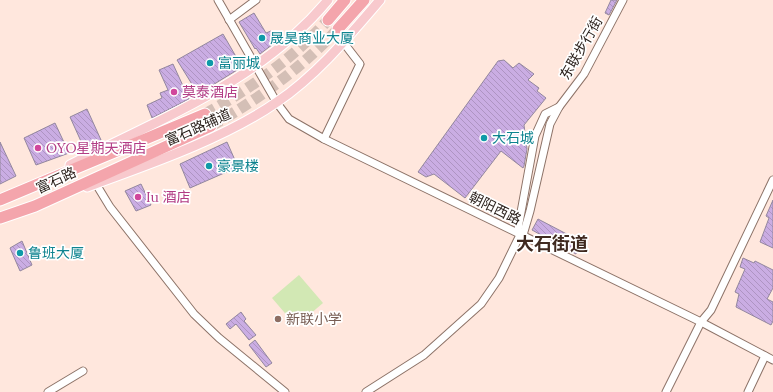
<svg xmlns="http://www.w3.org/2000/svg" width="773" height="392" viewBox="0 0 773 392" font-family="Lora,'Noto Sans SC',serif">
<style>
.pitch{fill:#d2e8b4}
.building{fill:url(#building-back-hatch);stroke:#93879e}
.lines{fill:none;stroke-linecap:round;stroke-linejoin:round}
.highway-tunnel{stroke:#d4bfb6;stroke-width:11;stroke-dasharray:11 5.5;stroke-linecap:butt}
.minor-casing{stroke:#8d7368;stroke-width:9}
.major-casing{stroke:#fff;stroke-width:11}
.highway-casing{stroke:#fff;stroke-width:13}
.minor{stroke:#fff;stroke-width:7}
.major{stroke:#f8c9cd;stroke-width:9}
.highway{stroke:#f4a5ac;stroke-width:11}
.culture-dot{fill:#0f9aa8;stroke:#fff;stroke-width:1.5}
.hotel-dot{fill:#d1479c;stroke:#fff;stroke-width:1.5}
.education-dot{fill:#8d6e63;stroke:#fff;stroke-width:1.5}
.labels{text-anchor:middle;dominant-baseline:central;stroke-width:3.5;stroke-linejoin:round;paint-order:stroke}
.culture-label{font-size:14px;fill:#0d838f;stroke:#fff;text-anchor:start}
.street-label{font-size:14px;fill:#281e19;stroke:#fff}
.hotel-label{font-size:14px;fill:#b23c85;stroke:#fff;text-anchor:start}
.education-label{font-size:14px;fill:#785e54;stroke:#fff;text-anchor:start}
.district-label{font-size:18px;font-weight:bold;fill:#3f291f;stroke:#fff}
</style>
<defs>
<pattern id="building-back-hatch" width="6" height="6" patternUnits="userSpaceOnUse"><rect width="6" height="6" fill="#caade3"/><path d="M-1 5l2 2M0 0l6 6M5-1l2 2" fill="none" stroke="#ae94c2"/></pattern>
</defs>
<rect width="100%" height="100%" fill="#ffe7dd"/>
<polygon class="pitch" points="299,275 323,303 296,326 272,298"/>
<g class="building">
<polygon points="611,0 617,0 609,15 605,13"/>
<polygon points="254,13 266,33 271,31 277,41 260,54 256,48 255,49 239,22"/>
<polygon points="223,34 242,67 198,94 177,60"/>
<polygon points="504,60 513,68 519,63 534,74 528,80 539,88 537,91 546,98 524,125 527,149 524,166 523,168 501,151 465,198 434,174 426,177 418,172 498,61"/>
<polygon points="173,64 189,99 152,118 147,105 162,98 160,93 168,90 159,70"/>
<polygon points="87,109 101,140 84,148 70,117"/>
<polygon points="55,123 69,153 36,165 24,138"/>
<polygon points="0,142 16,176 0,184"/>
<polygon points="227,142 238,167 190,188 180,164"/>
<polygon points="141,184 151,205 136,211 125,191"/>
<polygon points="773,200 773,248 760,242 769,218 766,216"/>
<polygon points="538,219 582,242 576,254 532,230"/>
<polygon points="22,241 32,265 20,271 10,248"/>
<polygon points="743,258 754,263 755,261 773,270 773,288 767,299 773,302 773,321 771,325 736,307 739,294 735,292 745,269 740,267"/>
<polygon points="241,312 246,319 244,321 256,335 249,340 236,324 230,329 226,324"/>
<polygon points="255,340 272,363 266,367 249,345"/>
</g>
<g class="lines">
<g class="highway-tunnel">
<path d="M205,114c46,-26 87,-55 123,-94"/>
<path d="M211,126c48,-27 89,-57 127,-97"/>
</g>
<g class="minor-casing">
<g id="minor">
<polyline points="218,0 277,103 289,119 324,139 701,322 773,360"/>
<polyline points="229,20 256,0"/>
<polyline points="324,139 360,64 343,42"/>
<polyline points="96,184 110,207 194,314 219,338 285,392"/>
<polyline points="523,235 530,211 550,124 559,107 584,74 623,0"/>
<polyline points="48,392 83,371"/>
<polyline points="366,392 424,355 481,304 499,278 520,235 518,231 519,223 535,136 545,114 559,107"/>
<polyline points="666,392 701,322 711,310 773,180"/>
<polyline points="748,392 765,356"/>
</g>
</g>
<g class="major-casing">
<g id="major">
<path d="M70,165c91,-47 191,-84 258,-165"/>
<path d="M87,187c60,-22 137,-48 190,-85 40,-27 72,-66 103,-102"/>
</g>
</g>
<g class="highway-casing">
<g id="highway">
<polyline points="328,20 345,0"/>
<polyline points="338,29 364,0"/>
<polyline points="0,200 205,114"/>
<polyline points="0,218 35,206 211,126"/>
</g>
</g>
<use href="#minor" class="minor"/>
<use href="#major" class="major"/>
<use href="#highway" class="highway"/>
</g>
<g class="culture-dot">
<circle cx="262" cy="38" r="4"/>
<circle cx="210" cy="63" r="4"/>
<circle cx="484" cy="138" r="4"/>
<circle cx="209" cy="166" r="4"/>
<circle cx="20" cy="253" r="4"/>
</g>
<g class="hotel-dot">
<circle cx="174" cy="92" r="4"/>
<circle cx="38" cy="148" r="4"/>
<circle cx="138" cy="197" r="4"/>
</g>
<circle class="education-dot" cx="278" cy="319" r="4"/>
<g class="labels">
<g class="culture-label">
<text x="270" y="38">晟昊商业大厦</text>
<text x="218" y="63">富丽城</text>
<text x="492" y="138">大石城</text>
<text x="217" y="166">豪景楼</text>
<text x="28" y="253">鲁班大厦</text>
</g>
<g class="street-label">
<text transform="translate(581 48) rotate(-60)">东联步行街</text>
<text transform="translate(198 127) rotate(-24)">富石路辅道</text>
<text transform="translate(56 180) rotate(-25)">富石路</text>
<text transform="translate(495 208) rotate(26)">朝阳西路</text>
</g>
<g class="hotel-label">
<text x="182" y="92">莫泰酒店</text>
<text x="46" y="148">OYO星期天酒店</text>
<text x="146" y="197">Iu 酒店</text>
</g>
<g class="education-label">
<text x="286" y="319">新联小学</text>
</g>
<g class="district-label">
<text x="552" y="243">大石街道</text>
</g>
</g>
</svg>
